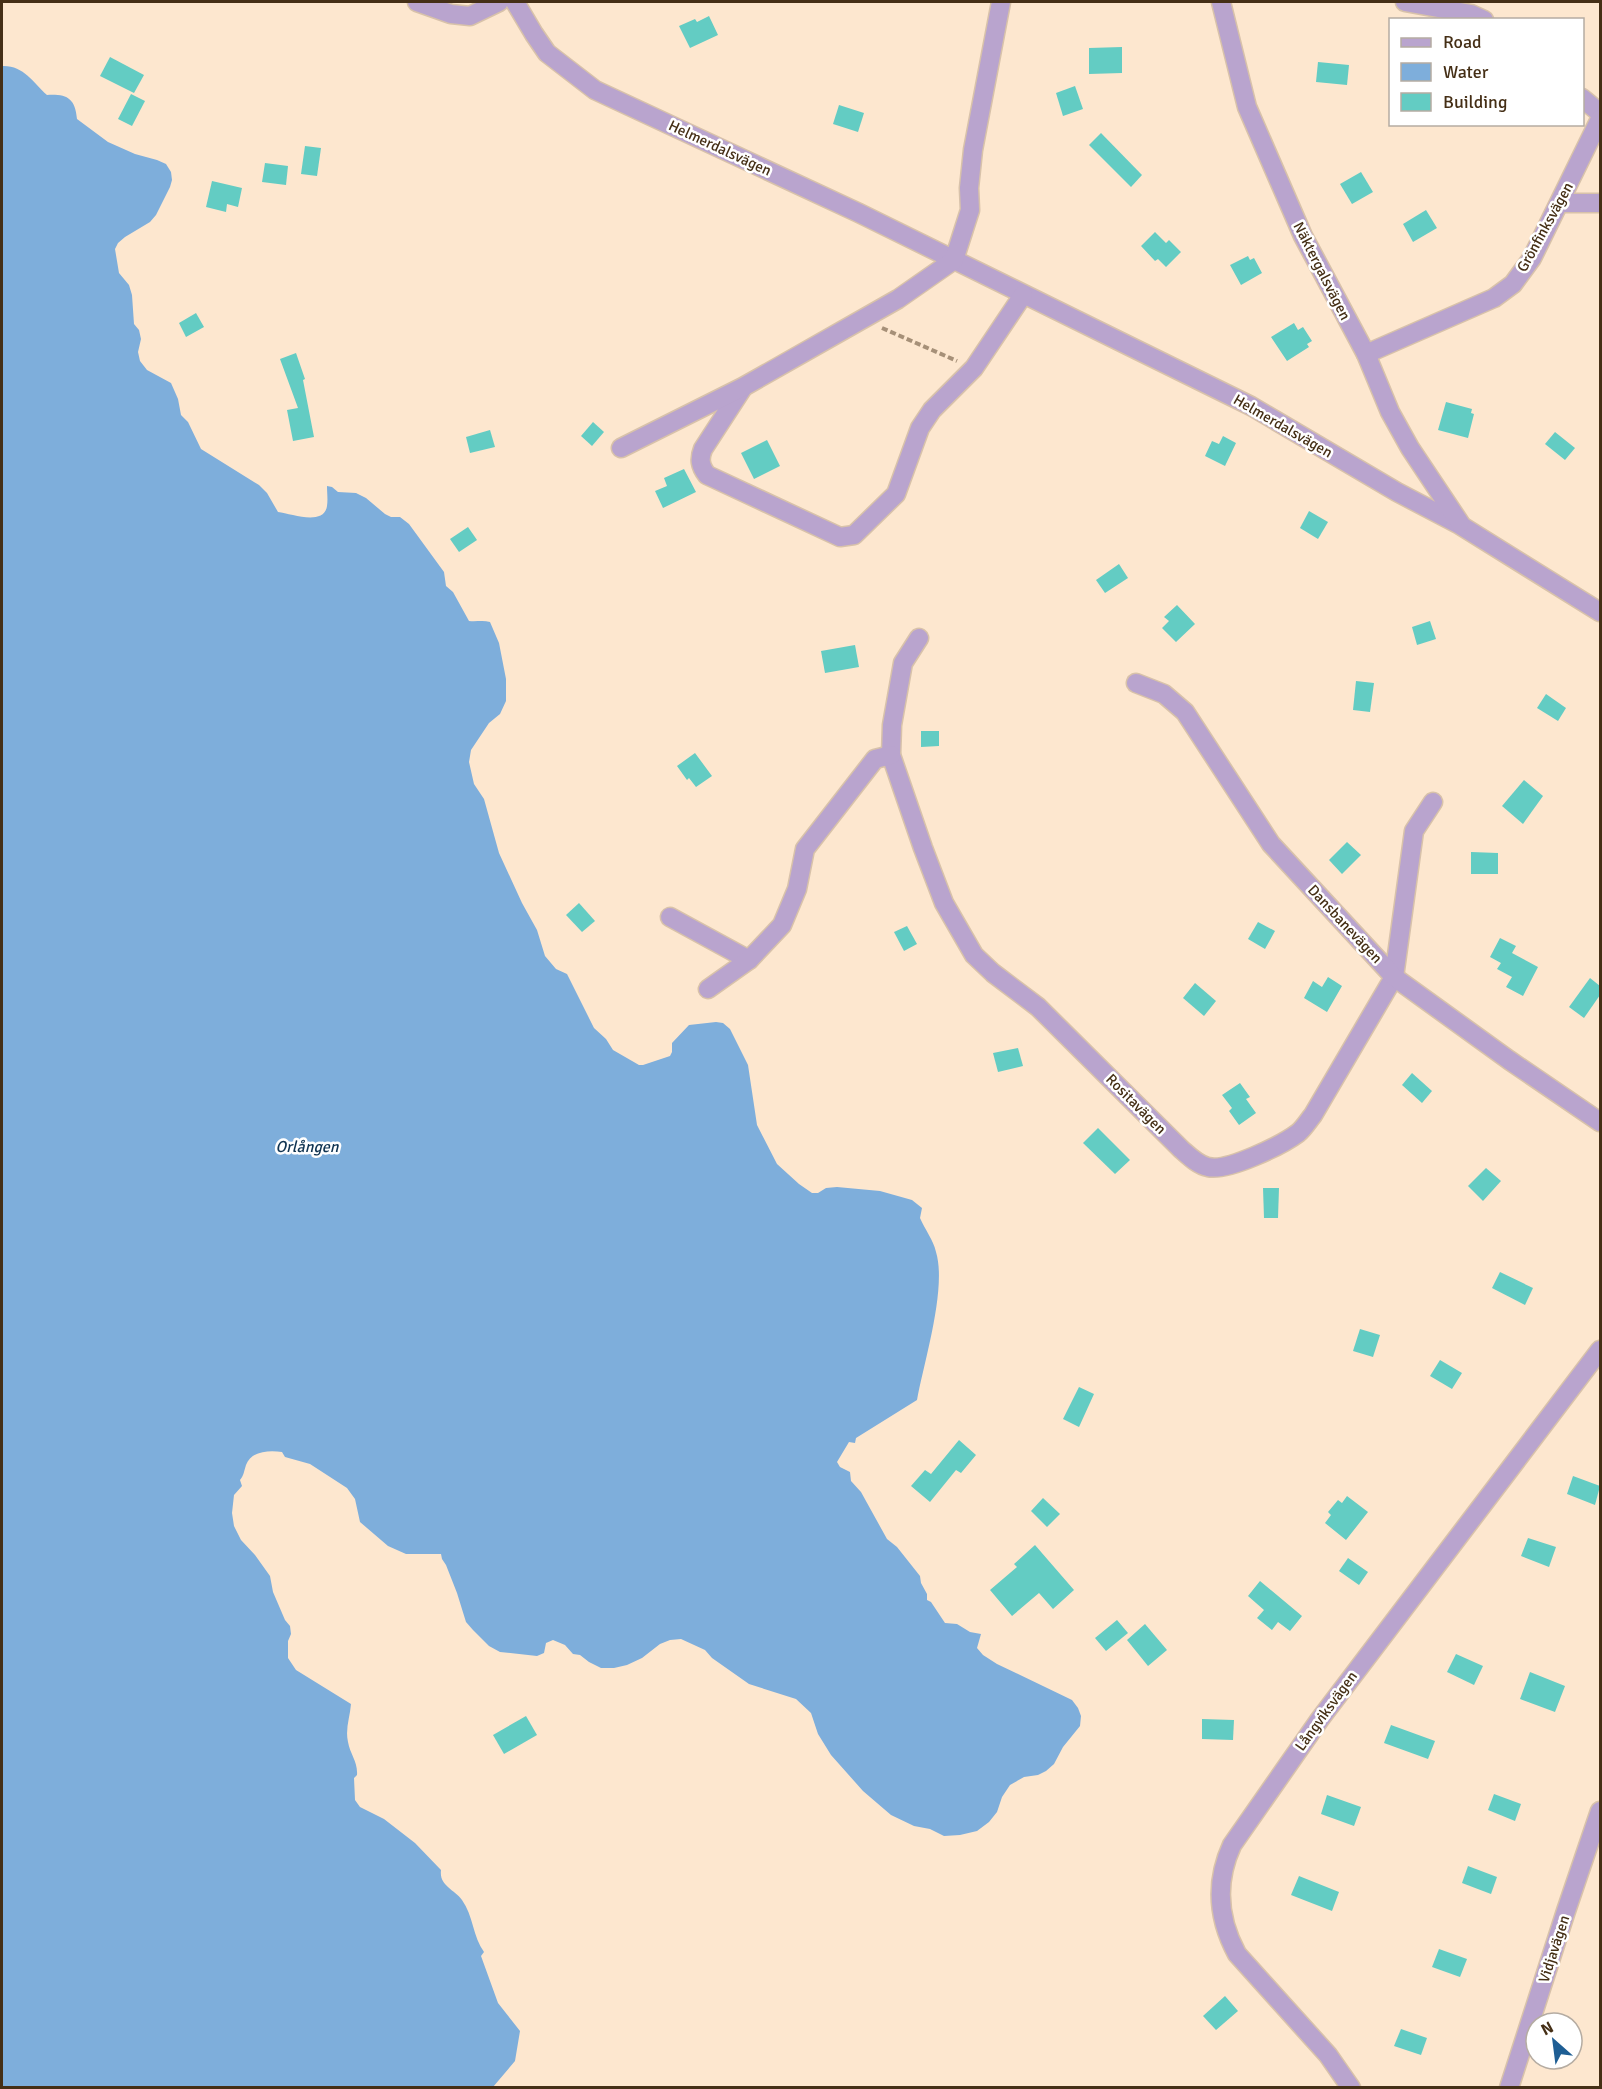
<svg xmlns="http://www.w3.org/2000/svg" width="1602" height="2089" viewBox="0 0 1602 2089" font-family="Signika,sans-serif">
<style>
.water{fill:#7eaedb}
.building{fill:#63ccc3}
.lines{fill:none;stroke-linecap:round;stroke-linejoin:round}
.minor-casing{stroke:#d8c2aa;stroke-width:21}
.path{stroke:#a69078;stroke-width:4;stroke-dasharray:6 3;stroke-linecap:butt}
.minor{stroke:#b9a4ce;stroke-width:18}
.labels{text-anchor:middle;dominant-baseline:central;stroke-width:5;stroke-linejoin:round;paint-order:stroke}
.street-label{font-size:15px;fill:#452f16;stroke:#fff}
.water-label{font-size:16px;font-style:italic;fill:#103452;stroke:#fff}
</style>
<rect width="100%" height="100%" fill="#fde7cf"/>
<path class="water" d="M2,66c21,-1 31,16 45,29 20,-1 28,3 30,24l31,23 27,12 22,6 9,4 5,8 1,8 -2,7 -14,28 -6,7 -25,15 -7,6 -3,6 4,24 10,12 3,10 2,29 5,6 2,9 -3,13 2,9 7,9 24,13 7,16 3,16 7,7 13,27 58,36 8,8 11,19c14,2 46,14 49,-6 1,-6 0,-14 0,-20l5,1 6,5 18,1 10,5 19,16 6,3h9l9,7 35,48 2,14 7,6 16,29c7,1 14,-1 21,1l9,21 7,36v22l-6,13 -11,9 -18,27 -2,12 5,22 10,15 15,54 23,50 15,27 8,26 11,13 11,5 27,54 12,11 7,11 26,15h4l27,-9 2,-4v-9l17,-18 27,-3 7,1 7,6 18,36 9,60 20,39 22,20 13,9h6l8,-5 11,-1 43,4 32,9 10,8 -2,10c5,12 13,21 16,34 11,36 -12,110 -19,148l-61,38 -1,5 -6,-1 -12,20 3,5 10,5 1,9 10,11 26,47 10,8 23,29 1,7 6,11v6l4,2 14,21 12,1 13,8 11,2 -4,14 6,7 14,9 75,36 6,8 3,8 -1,10 -17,21 -9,17 -8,7 -8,4 -14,2 -14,8 -8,12 -5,15 -8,10 -12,9 -17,4 -16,1 -14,-7 -16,-3 -23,-11 -28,-24 -32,-36 -13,-21 -7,-21 -15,-14 -47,-15 -37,-26 -7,-8 -24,-11 -11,1 -10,4 -18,14 -15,7 -13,3h-13l-12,-6 -9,-7 -7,-1 -8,-9 -12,-5 -7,3 -2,10 -7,3 -37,-4 -11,-6 -16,-16 -7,-8 -9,-29 -11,-28 -4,-6 -1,-5h-35l-18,-8 -28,-24 -5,-23 -8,-11 -37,-24 -25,-7 -3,-5c-13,-2 -31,-1 -36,13 -2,6 -2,10 -6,15l2,6 -8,9 -2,18 2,13 7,14 14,15 15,21 3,16 12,28 5,6 1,8 -3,7v17l8,12 55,34c-1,13 -6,25 -3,38 2,12 10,20 9,33l-3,3 1,22 5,7 24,12 31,24 26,27c-2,16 13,19 21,30 11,15 11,37 22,52l-3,4 17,47 22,28 -5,30 -22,26h-491z"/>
<g class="building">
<polygon points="709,16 718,35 690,48 679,26 695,19 697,22"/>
<polygon points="1122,47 1122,73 1089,74 1089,48"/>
<polygon points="110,57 144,75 134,93 100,76"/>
<polygon points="1318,62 1349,65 1347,85 1316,82"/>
<polygon points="1075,86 1083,109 1063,116 1056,93"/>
<polygon points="131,94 145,101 132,126 118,119"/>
<polygon points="839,105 864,113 858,132 833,124"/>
<polygon points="1101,133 1142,175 1131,187 1089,145"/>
<polygon points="305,146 321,148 317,176 301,174"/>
<polygon points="265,163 288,166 286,185 262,182"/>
<polygon points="1361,172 1373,192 1352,204 1340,184"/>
<polygon points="212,181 242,188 238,207 227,204 226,212 206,207"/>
<polygon points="1426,210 1437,228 1413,242 1403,224"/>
<polygon points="1155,232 1166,243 1169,240 1181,252 1166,267 1158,259 1155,261 1141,246"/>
<polygon points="1248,256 1250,260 1254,258 1262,273 1241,285 1230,265"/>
<polygon points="196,313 204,327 186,337 179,323"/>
<polygon points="1294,323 1298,330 1303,327 1312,341 1307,344 1309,347 1287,361 1271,337"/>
<polygon points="296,353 305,379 303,380 314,437 293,441 287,410 298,408 280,359"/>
<polygon points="1446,402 1472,409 1471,413 1474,414 1468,438 1438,430"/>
<polygon points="593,422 604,432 592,446 581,436"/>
<polygon points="490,430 495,447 470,453 466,437"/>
<polygon points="1555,432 1575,448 1565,460 1545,444"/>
<polygon points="1223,436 1236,443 1225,466 1205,456 1212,441 1219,444"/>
<polygon points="767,440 780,466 754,479 741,453"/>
<polygon points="684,469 696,492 663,508 655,491 667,486 664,478"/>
<polygon points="1309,511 1328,522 1318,539 1300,528"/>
<polygon points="468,527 477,540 459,552 450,539"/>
<polygon points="1119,564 1128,578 1105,593 1096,580"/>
<polygon points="1177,605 1195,624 1176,642 1162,628 1169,621 1164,617"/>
<polygon points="1430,621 1436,639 1417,645 1412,627"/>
<polygon points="855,645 859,667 825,673 821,651"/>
<polygon points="1356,681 1374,683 1370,712 1353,710"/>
<polygon points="1546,694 1566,708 1558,721 1537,708"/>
<polygon points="921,731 939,731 939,746 921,747"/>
<polygon points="695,753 712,776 696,787 689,778 687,780 677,766"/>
<polygon points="1524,780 1543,796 1523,824 1502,806"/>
<polygon points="1347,842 1361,855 1342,874 1329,860"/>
<polygon points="1471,852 1498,853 1498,874 1471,874"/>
<polygon points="579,903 595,921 582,932 566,915"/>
<polygon points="1258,922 1275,931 1265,949 1248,939"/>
<polygon points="907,926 917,944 904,951 894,932"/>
<polygon points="1500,938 1516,946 1512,953 1538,967 1523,996 1506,987 1512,977 1497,969 1501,963 1490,957"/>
<polygon points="1328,977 1342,986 1327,1012 1304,998 1313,981 1322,987"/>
<polygon points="1590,978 1600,986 1600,995 1584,1018 1569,1007"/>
<polygon points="1195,983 1216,1001 1204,1016 1183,998"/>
<polygon points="1018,1048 1023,1066 998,1072 993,1053"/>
<polygon points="1412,1073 1432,1091 1422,1103 1402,1085"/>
<polygon points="1240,1083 1250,1097 1246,1099 1256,1113 1239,1125 1229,1111 1232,1108 1222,1095"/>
<polygon points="1098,1128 1130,1160 1115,1174 1083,1143"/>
<polygon points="1486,1168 1501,1181 1483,1201 1468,1186"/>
<polygon points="1263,1188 1279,1188 1278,1218 1264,1218"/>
<polygon points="1500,1272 1533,1288 1525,1305 1492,1288"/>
<polygon points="1360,1329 1380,1335 1373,1357 1353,1351"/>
<polygon points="1440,1360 1462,1373 1452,1389 1430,1376"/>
<polygon points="1079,1387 1094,1394 1079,1427 1063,1419"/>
<polygon points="959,1440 976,1455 961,1473 956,1470 930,1502 911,1486 925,1470 931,1474"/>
<polygon points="1573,1476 1600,1486 1595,1505 1567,1494"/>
<polygon points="1347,1496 1368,1512 1346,1540 1325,1523 1331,1515 1328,1512 1338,1500 1342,1503"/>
<polygon points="1043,1498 1060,1514 1047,1527 1031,1511"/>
<polygon points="1528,1538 1556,1547 1549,1567 1521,1556"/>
<polygon points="1035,1545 1074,1590 1053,1609 1039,1593 1012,1616 990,1590 1017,1567 1014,1564"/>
<polygon points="1348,1558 1368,1572 1359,1585 1339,1571"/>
<polygon points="1260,1581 1302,1616 1290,1631 1278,1622 1272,1630 1257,1618 1264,1610 1248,1596"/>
<polygon points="1117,1620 1128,1633 1106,1651 1095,1638"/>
<polygon points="1145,1624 1167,1650 1148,1666 1127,1640"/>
<polygon points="1456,1654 1483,1666 1474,1685 1447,1672"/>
<polygon points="1530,1672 1565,1686 1555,1712 1520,1699"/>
<polygon points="526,1716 537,1735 504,1754 493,1735"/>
<polygon points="1202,1719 1234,1720 1233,1740 1202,1739"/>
<polygon points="1391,1725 1435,1741 1428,1759 1384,1743"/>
<polygon points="1494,1794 1521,1804 1515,1821 1488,1810"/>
<polygon points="1327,1795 1361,1807 1354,1826 1321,1814"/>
<polygon points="1468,1866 1497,1877 1491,1894 1462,1883"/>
<polygon points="1299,1876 1339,1892 1332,1911 1291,1895"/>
<polygon points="1439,1949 1467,1959 1460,1977 1432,1967"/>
<polygon points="1225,1996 1238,2011 1216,2030 1203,2016"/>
<polygon points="1401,2029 1427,2038 1421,2055 1394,2046"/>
</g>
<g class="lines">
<g class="minor-casing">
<g id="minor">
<polyline points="417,2 451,14 470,16 499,2"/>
<polyline points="515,2 534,34 547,53 595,90 859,213 1251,406 1397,492 1460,525 1600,612"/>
<polyline points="1221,2 1247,107 1303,236 1366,354 1390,412 1410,448 1460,523"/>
<polyline points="1405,2 1471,14 1484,20"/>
<polyline points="1582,98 1600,113"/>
<polyline points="1560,203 1600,203"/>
<polyline points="1366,354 1494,298 1513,284 1532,258 1600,119"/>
<path d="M742,389l-39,60c-4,10 -3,17 4,26l133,62 14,-2 42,-41 24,-66 12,-18 42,-42 49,-73"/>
<polyline points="621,448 743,387 898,299 954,260 970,210 969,188 973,150 1001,2"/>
<path d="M919,638l-16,25 -11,62 -1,30 32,93 21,55 30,52 19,18 45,34 143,142c8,7 17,16 27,18 19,5 74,-22 90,-34 6,-5 10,-12 15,-18l81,-138 20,-146 19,-29"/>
<polyline points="1136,683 1164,694 1185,712 1271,844 1394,977 1509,1060 1600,1122"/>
<polyline points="670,917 749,960"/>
<polyline points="708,989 749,960 782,925 797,889 805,849 875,759 891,755"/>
<path d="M1351,2088l-23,-33 -91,-101c-19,-35 -22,-72 -5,-109l88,-126 280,-369"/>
<polyline points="1509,2088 1566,1911 1600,1811"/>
</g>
</g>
<polyline class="path" points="882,328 957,361"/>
<use href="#minor" class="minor"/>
</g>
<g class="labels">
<g class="street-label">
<text transform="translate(720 148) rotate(25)">Helmerdalsvägen</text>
<text transform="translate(1545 227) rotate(-61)">Grönfinksvägen</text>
<text transform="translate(1322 271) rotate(63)">Näktergalsvägen</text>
<text transform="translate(1283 426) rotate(30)">Helmerdalsvägen</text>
<text transform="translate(1345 924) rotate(47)">Dansbanevägen</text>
<text transform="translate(1136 1104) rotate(45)">Rositavägen</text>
<text transform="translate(1326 1711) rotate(-54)">Långviksvägen</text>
<text transform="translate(1554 1949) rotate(-72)">Vidjavägen</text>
</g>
<g class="water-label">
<text x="307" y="1147">Orlången</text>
</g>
</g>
<rect width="1602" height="2089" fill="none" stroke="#452f16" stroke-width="6"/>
<rect x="1389" y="18" width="195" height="108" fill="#ffffff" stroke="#b5aca2" stroke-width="1.5"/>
<rect x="1401" y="38" width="30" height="9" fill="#b9a4ce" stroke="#b5aca2" stroke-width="1.5"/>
<text x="1443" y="48" font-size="18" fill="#452f16">Road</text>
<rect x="1401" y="63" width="30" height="18" fill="#7eaedb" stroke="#b5aca2" stroke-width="1.5"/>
<text x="1443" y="78" font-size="18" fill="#452f16">Water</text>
<rect x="1401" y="93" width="30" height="18" fill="#63ccc3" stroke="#b5aca2" stroke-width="1.5"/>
<text x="1443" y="108" font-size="18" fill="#452f16">Building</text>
<g transform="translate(1554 2041) rotate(332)"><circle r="28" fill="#ffffff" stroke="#b5aca2" stroke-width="1.5"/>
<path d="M0-4.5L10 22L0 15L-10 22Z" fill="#1e5e94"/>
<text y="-9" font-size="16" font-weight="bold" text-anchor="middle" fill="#452f16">N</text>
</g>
</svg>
